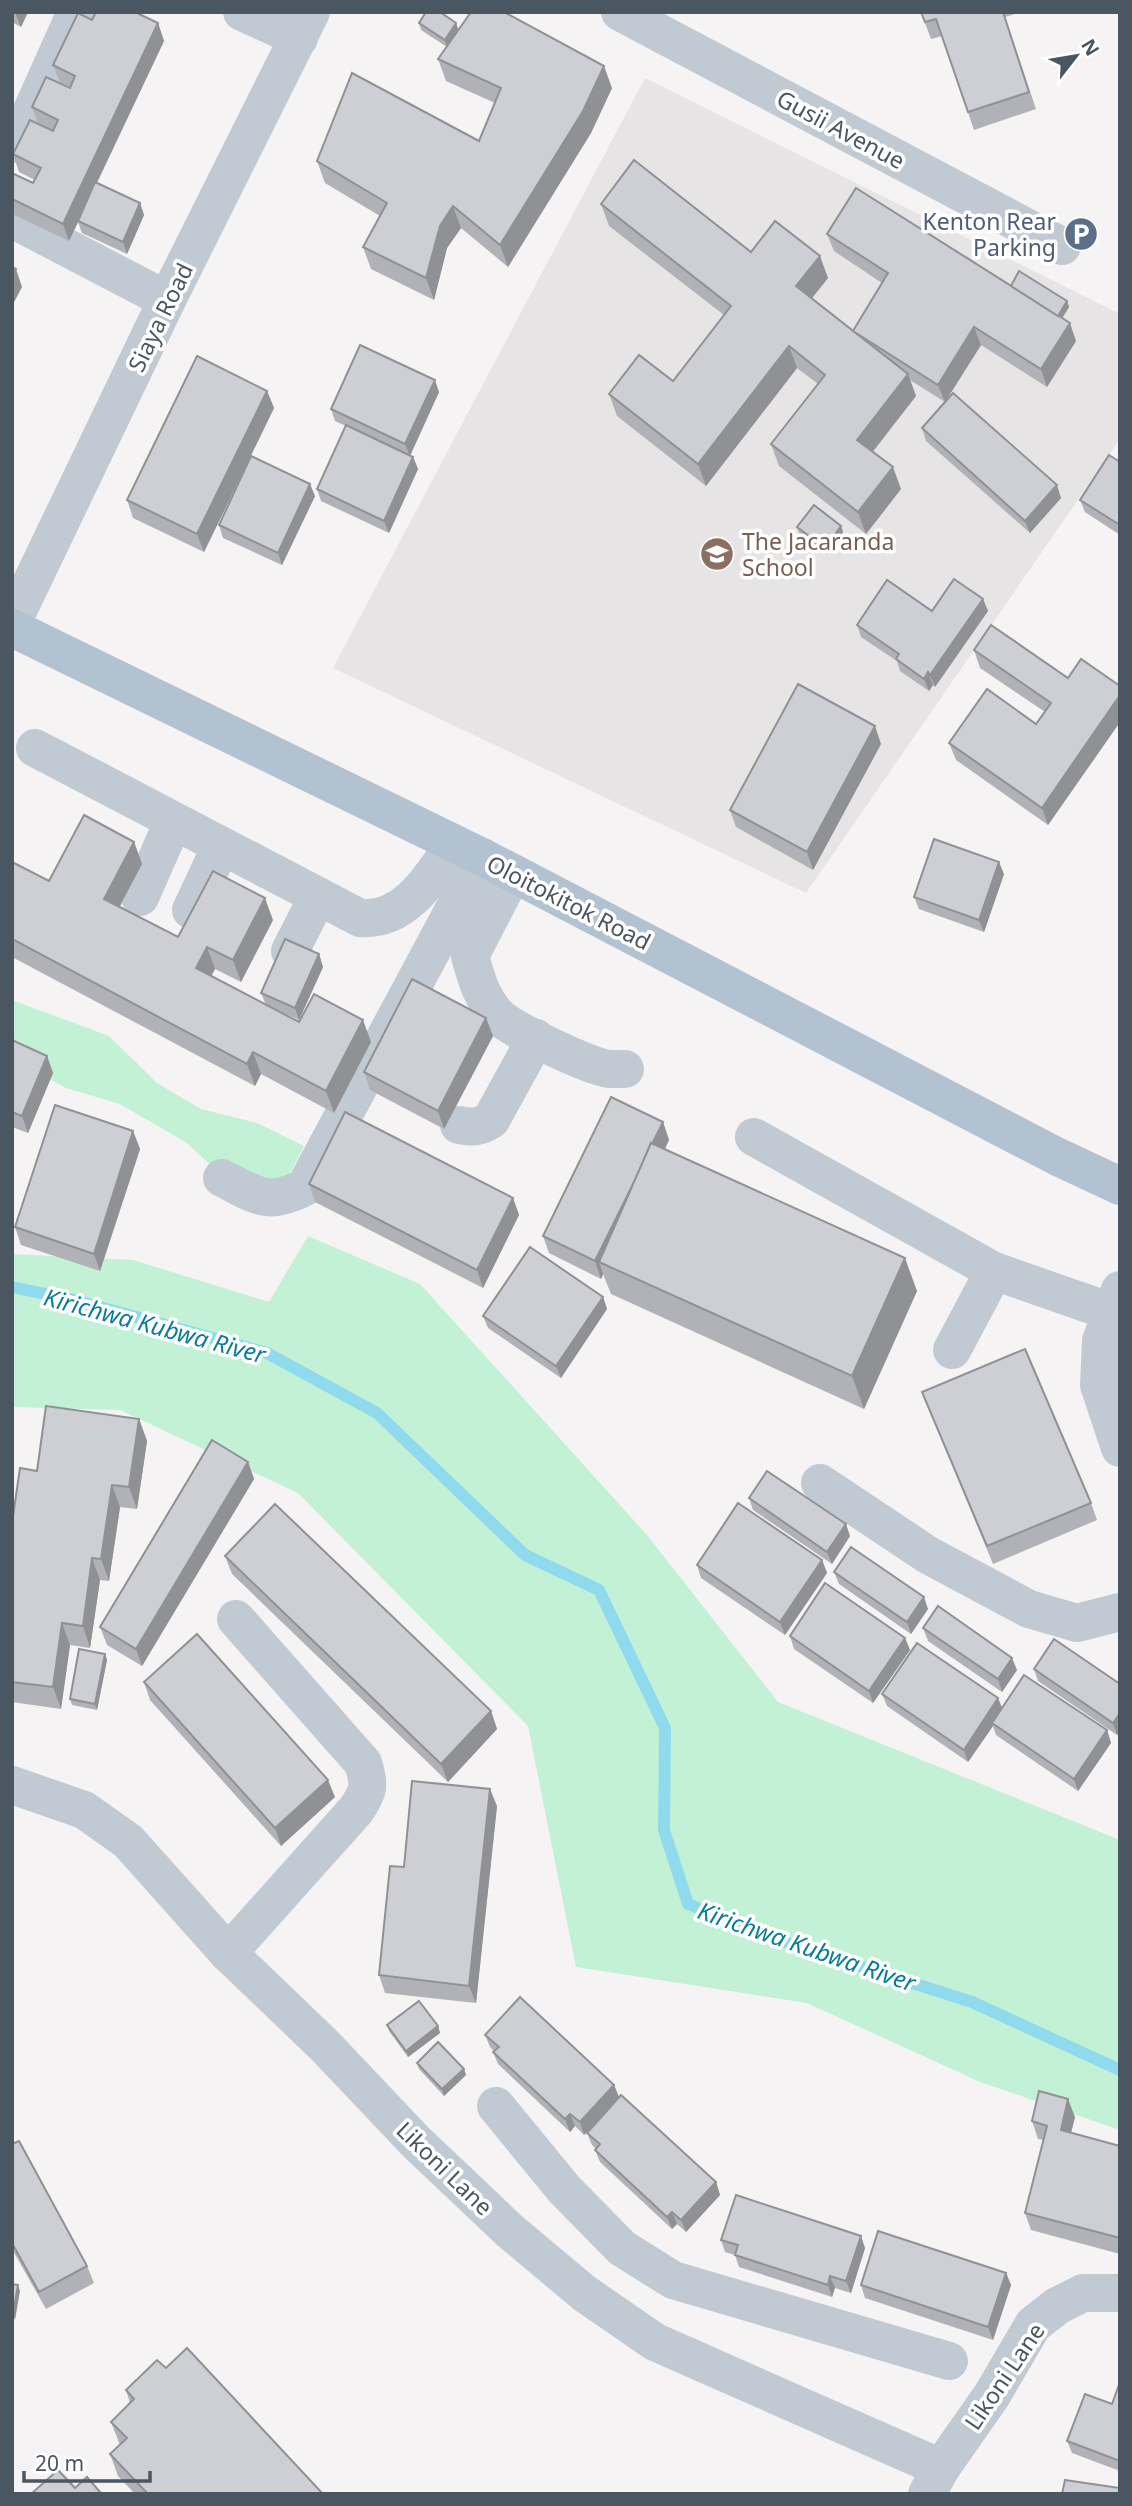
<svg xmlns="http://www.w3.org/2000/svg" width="1132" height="2506" viewBox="0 0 1132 2506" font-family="'Noto Sans',sans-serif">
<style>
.education{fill:#e6e4e5}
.green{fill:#c3f1d5}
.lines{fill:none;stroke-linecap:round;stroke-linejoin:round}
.stream{stroke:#90daee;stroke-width:12}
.minor{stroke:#c1cad2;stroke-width:38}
.major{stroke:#b3c2d1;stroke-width:38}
.wall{fill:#b0b2b7}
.shaded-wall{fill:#909195}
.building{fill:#cdcfd5;stroke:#909195;stroke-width:2}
.labels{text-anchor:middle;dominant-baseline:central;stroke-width:7;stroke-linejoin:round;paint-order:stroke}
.street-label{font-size:23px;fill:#4a5661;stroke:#fff}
.service-label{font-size:23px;fill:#4e5e75;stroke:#fff;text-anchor:end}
.education-label{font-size:23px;fill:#785e54;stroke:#fff;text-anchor:start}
.water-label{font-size:24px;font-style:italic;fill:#0c7c9b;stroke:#fff}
</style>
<rect width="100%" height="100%" fill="#f5f3f3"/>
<polygon class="education" points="645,78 1120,314 1120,439 806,893 333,668"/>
<g class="green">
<polygon points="12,1000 109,1036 157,1083 201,1109 257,1123 304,1146 280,1192 236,1189 187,1143 120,1104 66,1088 12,1058"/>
<polygon points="308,1236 420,1284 647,1535 778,1702 1120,1840 1120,2130 980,2082 807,2003 576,1967 528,1726 298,1493 120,1410 12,1407 12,1254 133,1260 269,1302"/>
</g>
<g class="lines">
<polyline class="stream" points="12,1287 74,1300 267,1353 377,1413 525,1555 599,1590 665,1728 664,1830 688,1904 790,1944 972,2002 1120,2070"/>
<g class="minor">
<polyline points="242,12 299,38"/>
<polyline points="620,12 1062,246"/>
<polyline points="17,144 76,12"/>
<polyline points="12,219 167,300"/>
<polyline points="12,623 167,300 311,12"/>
<path d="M35,748l325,170c46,4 72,-42 94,-74"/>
<path d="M513,873l-43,83c6,22 11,41 27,59 12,14 92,51 112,54 5,0 11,0 16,0"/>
<polyline points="140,897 173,822"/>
<polyline points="191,910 221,846"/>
<polyline points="290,951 318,896"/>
<path d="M459,1125c13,3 21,2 32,-5l45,-82"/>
<polyline points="754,1137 994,1271 1120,1315"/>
<path d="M222,1178c35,17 45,29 83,9l177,-330"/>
<polyline points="1120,1290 1101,1341 1099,1385 1120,1448"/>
<polyline points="952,1350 994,1271"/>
<polyline points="820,1483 928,1555 1029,1609 1077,1623 1120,1612"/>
<polyline points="12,1785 84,1810 128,1841 228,1953 325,2046 416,2142 510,2231 584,2293 655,2342 941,2468"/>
<path d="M228,1953l128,-143c13,-19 14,-25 7,-47l-127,-144"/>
<polyline points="496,2106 564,2189 622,2248 673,2280 949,2361"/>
<polyline points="927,2494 941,2468 992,2395 1033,2325 1057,2306 1083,2293 1120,2293"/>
</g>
<polyline class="major" points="12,628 482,857 1056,1156 1120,1186"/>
</g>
<g class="wall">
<polygon points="12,12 28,12 21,27 12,22"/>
<polygon points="921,12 1021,12 1005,17 1036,109 974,130 942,36 931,39"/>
<polygon points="92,20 158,23 164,41 97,183 140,203 144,215 127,254 82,233 78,222 69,241 12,214 12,173 33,183 35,180 19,172 13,154 38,124 32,107 70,87 60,82 53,65"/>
<polygon points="419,23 456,23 458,29 612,88 591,133 508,267 461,228 447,248 434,300 371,269 363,247 380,216 325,183 317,161 479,141 495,103 446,81 438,59 447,47 421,30"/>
<polygon points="601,204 751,252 828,278 812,298 853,331 882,283 834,251 827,234 1067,301 1069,307 1062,318 1076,341 1047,387 981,345 945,402 1061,498 1030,533 926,441 922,428 945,402 910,380 916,396 873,452 901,489 866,534 779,466 771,444 818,384 797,368 706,486 617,416 609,394 673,381 724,315 609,226"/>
<polygon points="267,391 274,408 204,552 133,518 127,500"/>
<polygon points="439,392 410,455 413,457 418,469 389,533 321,501 317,489 346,426 335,421 331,409"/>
<polygon points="1120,462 1120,535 1085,512 1080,500"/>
<polygon points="315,496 282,565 223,538 219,525"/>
<polygon points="841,526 843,532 827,554 799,533 797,527"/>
<polygon points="983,599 988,611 935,687 933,685 929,691 900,671 897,661 861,637 857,625 932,611"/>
<polygon points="974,650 1068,678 1120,686 1120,722 1048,825 956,760 949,743 1036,724 1045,712 980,668"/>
<polygon points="881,744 813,870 736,827 730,810"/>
<polygon points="134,842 142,864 120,907 178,937 273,920 241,982 215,969 211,976 266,1005 261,993 319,954 323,967 299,1020 272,1008 299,1022 371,1042 334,1113 261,1074 255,1086 12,957 12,862 49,881"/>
<polygon points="1004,874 984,932 919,909 914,897"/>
<polygon points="486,1018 493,1036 444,1129 370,1090 364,1072"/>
<polygon points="12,1040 47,1056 53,1073 28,1133 12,1127"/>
<polygon points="663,1122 669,1140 665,1149 917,1291 864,1409 611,1294 603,1274 601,1279 549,1253 543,1236"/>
<polygon points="133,1131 140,1149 100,1271 21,1245 15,1227"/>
<polygon points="309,1184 513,1198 519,1215 483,1288 315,1202"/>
<polygon points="603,1297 607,1309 561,1378 488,1328 483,1316"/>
<polygon points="922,1392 1091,1503 1097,1520 993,1564"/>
<polygon points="139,1419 147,1441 137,1509 120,1507 109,1581 100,1580 90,1648 70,1645 61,1709 12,1702 12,1523 37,1471"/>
<polygon points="248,1462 254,1479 142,1666 107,1645 100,1627"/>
<polygon points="749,1498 850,1536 832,1564 753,1510"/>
<polygon points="225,1556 491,1711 497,1729 448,1782 232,1574"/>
<polygon points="822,1560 827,1573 785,1635 701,1578 697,1565"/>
<polygon points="834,1572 928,1609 911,1634 839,1584"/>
<polygon points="923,1628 1017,1670 1002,1692 928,1641"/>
<polygon points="790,1636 905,1638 910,1650 873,1703 794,1649"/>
<polygon points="105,1654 107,1660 97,1710 72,1705 70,1699"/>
<polygon points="1034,1669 1120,1684 1120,1732 1117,1735 1038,1681"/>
<polygon points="144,1682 335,1797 281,1846 150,1700"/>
<polygon points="882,1694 1002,1708 1107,1730 1111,1743 1078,1791 996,1735 993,1726 968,1762 887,1706"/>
<polygon points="497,1806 476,2003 385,1993 379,1975 404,1867"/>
<polygon points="387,2025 438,2026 440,2033 408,2057 389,2031"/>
<polygon points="485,2035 614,2085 619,2097 584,2135 575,2126 570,2132 498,2064 493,2052 494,2051 490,2047"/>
<polygon points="417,2063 464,2069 466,2075 444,2096 419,2069"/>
<polygon points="1075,2117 1071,2133 1120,2146 1120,2254 1031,2230 1025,2213 1044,2140 1038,2139 1032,2121"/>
<polygon points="587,2133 716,2182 720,2195 686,2232 677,2224 672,2229 600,2162 595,2150 596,2149 592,2145"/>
<polygon points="12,2144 87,2266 94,2283 46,2309 12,2249"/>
<polygon points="721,2240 865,2248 851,2293 835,2288 832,2297 739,2267 735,2255 725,2252"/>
<polygon points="1006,2273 1011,2285 993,2340 865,2298 861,2285"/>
<polygon points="166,2368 323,2494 135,2494 118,2476 110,2454 120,2445 111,2422 130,2403 126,2390"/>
<polygon points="1120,2382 1120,2471 1072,2453 1067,2441 1112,2404"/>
</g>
<g class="shaded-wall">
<polygon points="18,12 28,12 21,27 16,15"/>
<polygon points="158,23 164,41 69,241 63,224"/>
<polygon points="456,23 458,29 447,47 445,40"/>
<polygon points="604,66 612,88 591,133 508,267 500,245"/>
<polygon points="140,203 144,215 127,254 123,242"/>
<polygon points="453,206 461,228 447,248 434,300 426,278 440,226"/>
<polygon points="820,256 828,278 804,308 796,286"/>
<polygon points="16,269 22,287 12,306 12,276"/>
<polygon points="1067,301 1069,307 1057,327 1055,321"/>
<polygon points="1070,323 1076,341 1047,387 1041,369"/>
<polygon points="974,327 981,345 945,402 938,385"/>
<polygon points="789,346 797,368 706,486 698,464"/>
<polygon points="908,374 916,396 865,461 857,440"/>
<polygon points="435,380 439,392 410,456 405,444"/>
<polygon points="267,391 274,408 204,552 197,534"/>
<polygon points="413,457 418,469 389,533 384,521"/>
<polygon points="893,467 901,489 866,534 858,512"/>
<polygon points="310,484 315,496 282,565 278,553"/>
<polygon points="1057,485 1061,498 1030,533 1025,521"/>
<polygon points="841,526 843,532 827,554 825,548"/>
<polygon points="983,599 988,611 935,687 930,675"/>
<polygon points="928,672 933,685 929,691 924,679"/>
<polygon points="1120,695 1120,722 1048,825 1042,808"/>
<polygon points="875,726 881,744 813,870 807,852"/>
<polygon points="134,842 142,864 112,920 104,899"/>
<polygon points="999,862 1004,874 984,932 979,920"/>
<polygon points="265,898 273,920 241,982 233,960"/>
<polygon points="207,947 215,969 204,989 196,968"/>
<polygon points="319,954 323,967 299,1020 295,1008"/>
<polygon points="486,1018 493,1036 444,1129 438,1111"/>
<polygon points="363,1020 371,1042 334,1113 326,1091"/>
<polygon points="253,1052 261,1074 255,1086 247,1064"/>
<polygon points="47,1056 53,1073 28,1133 22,1116"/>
<polygon points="663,1122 669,1140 608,1266 599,1262 603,1274 601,1279 595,1261"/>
<polygon points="133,1131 140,1149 100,1271 94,1254"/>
<polygon points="513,1198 519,1215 483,1288 477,1270"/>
<polygon points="905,1258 917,1291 864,1409 852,1376"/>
<polygon points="603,1297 607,1309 561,1378 556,1366"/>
<polygon points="139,1419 147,1441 137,1509 129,1487"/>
<polygon points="248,1462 254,1479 142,1666 136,1649"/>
<polygon points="112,1485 120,1507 109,1581 101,1559"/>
<polygon points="846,1524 850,1536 832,1564 827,1552"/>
<polygon points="92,1558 100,1580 90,1648 83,1626"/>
<polygon points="822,1560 827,1573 785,1635 780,1622"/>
<polygon points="924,1597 928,1609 911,1634 907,1622"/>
<polygon points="62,1623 70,1645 61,1709 53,1687"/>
<polygon points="905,1638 910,1650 873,1703 869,1691"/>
<polygon points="105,1654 107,1660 97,1710 95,1704"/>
<polygon points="1012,1658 1017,1670 1002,1692 998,1679"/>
<polygon points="998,1698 1003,1710 992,1723 993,1726 968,1762 964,1750"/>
<polygon points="491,1711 497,1729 448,1782 441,1764"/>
<polygon points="1120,1713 1120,1732 1117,1735 1113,1723"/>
<polygon points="1107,1730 1111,1743 1078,1791 1074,1779"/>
<polygon points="328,1780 335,1797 281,1846 275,1828"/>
<polygon points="490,1789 497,1806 476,2003 469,1986"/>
<polygon points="438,2026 440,2033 408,2057 406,2051"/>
<polygon points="464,2069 466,2075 444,2096 442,2089"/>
<polygon points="614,2085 619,2097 584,2135 580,2122"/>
<polygon points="1068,2099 1075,2117 1067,2148 1061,2130"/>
<polygon points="570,2114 575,2126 570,2132 565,2119"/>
<polygon points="716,2182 720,2195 686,2232 681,2220"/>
<polygon points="672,2212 677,2224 672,2229 667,2217"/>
<polygon points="861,2236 865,2248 851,2293 846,2281"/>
<polygon points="1006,2273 1011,2285 993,2340 988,2327"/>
<polygon points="830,2276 835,2288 832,2297 828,2285"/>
<polygon points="18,2285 20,2291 15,2320 13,2314"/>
</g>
<g class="building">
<polygon points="96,12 135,12 158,23 63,224 12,199 12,173 33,183 41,168 13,154 30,120 53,131 58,120 32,107 46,77 70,88 75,76 53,65 78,13 92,20"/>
<polygon points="426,12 440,12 456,23 445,40 419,23"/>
<polygon points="471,12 504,12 604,66 583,111 500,245 453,206 440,226 426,278 363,247 387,203 317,161 352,73 479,141 501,88 438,59"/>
<polygon points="921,12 1003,12 1029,92 968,112 936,19 925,22"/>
<polygon points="634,160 751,252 775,221 820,256 796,286 908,374 857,440 893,467 858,512 771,444 825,375 789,346 698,464 609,394 639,355 673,381 731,306 601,204"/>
<polygon points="95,182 140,203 123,242 78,221"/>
<polygon points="856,188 1070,323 1041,369 974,327 938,385 853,331 888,273 827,234"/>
<polygon points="12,267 16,269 12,276"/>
<polygon points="1019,271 1067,301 1058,316 1011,286"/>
<polygon points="360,345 435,380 405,444 331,409"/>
<polygon points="197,356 267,391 197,534 127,500"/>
<polygon points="953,393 1057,485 1025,521 922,428"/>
<polygon points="346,425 413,457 384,521 317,489"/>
<polygon points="1109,455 1120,462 1120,525 1080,500"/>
<polygon points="251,456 310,484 278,553 219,525"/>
<polygon points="814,505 841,526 825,548 797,527"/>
<polygon points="954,579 983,599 930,675 928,672 924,679 896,659 899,654 857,625 887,580 932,611"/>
<polygon points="991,625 1068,678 1081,659 1120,686 1120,695 1042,808 949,743 987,689 1036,724 1051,703 974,650"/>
<polygon points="798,684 875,726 807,852 730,810"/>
<polygon points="84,815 134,842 104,899 178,937 213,871 265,898 233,960 207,947 196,968 299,1022 314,994 363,1020 326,1091 253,1052 247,1064 12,939 12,862 49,881"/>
<polygon points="934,839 999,862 979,920 914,897"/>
<polygon points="285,939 319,954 295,1008 261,993"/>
<polygon points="412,979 486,1018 438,1111 364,1072"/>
<polygon points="12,1040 47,1056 22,1116 12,1112"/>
<polygon points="611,1097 663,1122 652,1144 651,1143 638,1174 595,1261 543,1236"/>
<polygon points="55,1105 133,1131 94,1254 15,1227"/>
<polygon points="345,1112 513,1198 477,1270 309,1184"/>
<polygon points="651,1143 905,1258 852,1376 599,1262"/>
<polygon points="530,1247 603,1297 556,1366 483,1316"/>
<polygon points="1025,1349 1091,1503 987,1546 922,1392"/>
<polygon points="46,1406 139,1419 129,1487 112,1485 101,1559 92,1558 83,1626 62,1623 53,1687 12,1682 12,1523 20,1468 37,1471"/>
<polygon points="212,1440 248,1462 136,1649 100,1627"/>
<polygon points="767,1471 846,1524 827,1552 749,1498"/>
<polygon points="738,1503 822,1560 780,1622 697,1565"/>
<polygon points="275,1504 491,1711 441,1764 225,1556"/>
<polygon points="851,1547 924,1597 907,1622 834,1572"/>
<polygon points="825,1583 905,1638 869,1691 790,1636"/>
<polygon points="938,1606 1012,1658 998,1679 923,1628"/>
<polygon points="197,1634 328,1780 275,1828 144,1682"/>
<polygon points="1054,1639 1120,1684 1120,1713 1113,1723 1034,1669"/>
<polygon points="917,1643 998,1698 964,1750 882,1694"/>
<polygon points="79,1649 105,1654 95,1704 70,1699"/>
<polygon points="1024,1675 1107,1730 1074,1779 992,1723"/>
<polygon points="412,1781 490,1789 469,1986 379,1975 390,1866 404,1867"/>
<polygon points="520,1997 614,2085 580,2122 570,2114 565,2119 493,2052 499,2047 485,2035"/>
<polygon points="419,2001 438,2026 406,2051 387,2025"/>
<polygon points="438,2042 464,2069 442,2089 417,2063"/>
<polygon points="1039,2091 1068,2099 1061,2130 1120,2146 1120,2238 1025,2213 1047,2126 1032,2121"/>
<polygon points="621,2095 716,2182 681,2220 672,2212 667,2217 595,2150 600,2144 587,2133"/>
<polygon points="19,2141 87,2266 39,2292 12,2243 12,2144"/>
<polygon points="736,2195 861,2236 846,2281 830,2276 828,2285 735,2255 738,2245 721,2240"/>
<polygon points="878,2231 1006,2273 988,2327 861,2285"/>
<polygon points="12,2284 18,2285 13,2314 12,2314"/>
<polygon points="187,2348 323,2494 148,2494 110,2454 127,2438 111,2422 134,2399 126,2390 157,2360 166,2368"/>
<polygon points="1120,2382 1120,2461 1067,2441 1085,2394 1112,2404"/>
<polygon points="58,2470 75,2488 87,2477 100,2492 98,2494 31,2494"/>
<polygon points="1065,2480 1120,2488 1120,2494 1062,2494"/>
</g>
<defs>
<g id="parking-disc" transform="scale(1.75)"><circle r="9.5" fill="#5c6f8a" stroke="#fff"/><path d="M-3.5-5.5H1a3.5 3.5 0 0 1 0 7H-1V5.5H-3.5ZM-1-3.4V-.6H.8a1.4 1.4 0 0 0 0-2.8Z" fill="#fff"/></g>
<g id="school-disc" transform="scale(1.75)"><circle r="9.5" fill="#8d6e63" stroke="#fff"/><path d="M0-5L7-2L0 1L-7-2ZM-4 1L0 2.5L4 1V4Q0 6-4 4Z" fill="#fff"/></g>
</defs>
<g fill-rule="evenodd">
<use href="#parking-disc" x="1081" y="234"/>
<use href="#school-disc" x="717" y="554"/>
</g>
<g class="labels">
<g class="street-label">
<text transform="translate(841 129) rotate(28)">Gusii Avenue</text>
<text transform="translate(160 317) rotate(-64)">Siaya Road</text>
<text transform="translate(569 902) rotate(27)">Oloitokitok Road</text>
<text transform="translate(445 2168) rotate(44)">Likoni Lane</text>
<text transform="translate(1004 2376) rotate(-56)">Likoni Lane</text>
</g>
<g class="service-label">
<text x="1056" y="221">Kenton Rear<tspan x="1056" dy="26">Parking</tspan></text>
</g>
<g class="education-label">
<text x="742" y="541">The Jacaranda<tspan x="742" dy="26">School</tspan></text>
</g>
<g class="water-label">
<text transform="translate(155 1325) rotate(15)">Kirichwa Kubwa River</text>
<text transform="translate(807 1946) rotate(19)">Kirichwa Kubwa River</text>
</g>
</g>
<rect width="1132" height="2506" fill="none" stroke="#4a5661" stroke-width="28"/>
<g transform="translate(1076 56) rotate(59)" stroke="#ffffff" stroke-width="5" paint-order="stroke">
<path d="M0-5L12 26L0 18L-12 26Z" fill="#4a5661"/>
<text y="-10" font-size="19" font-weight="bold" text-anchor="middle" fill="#4a5661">N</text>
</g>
<path d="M24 2471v10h126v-10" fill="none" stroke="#4a5661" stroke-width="3.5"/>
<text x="35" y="2471" font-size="21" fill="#4a5661" stroke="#ffffff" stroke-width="5" paint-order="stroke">20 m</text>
</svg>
